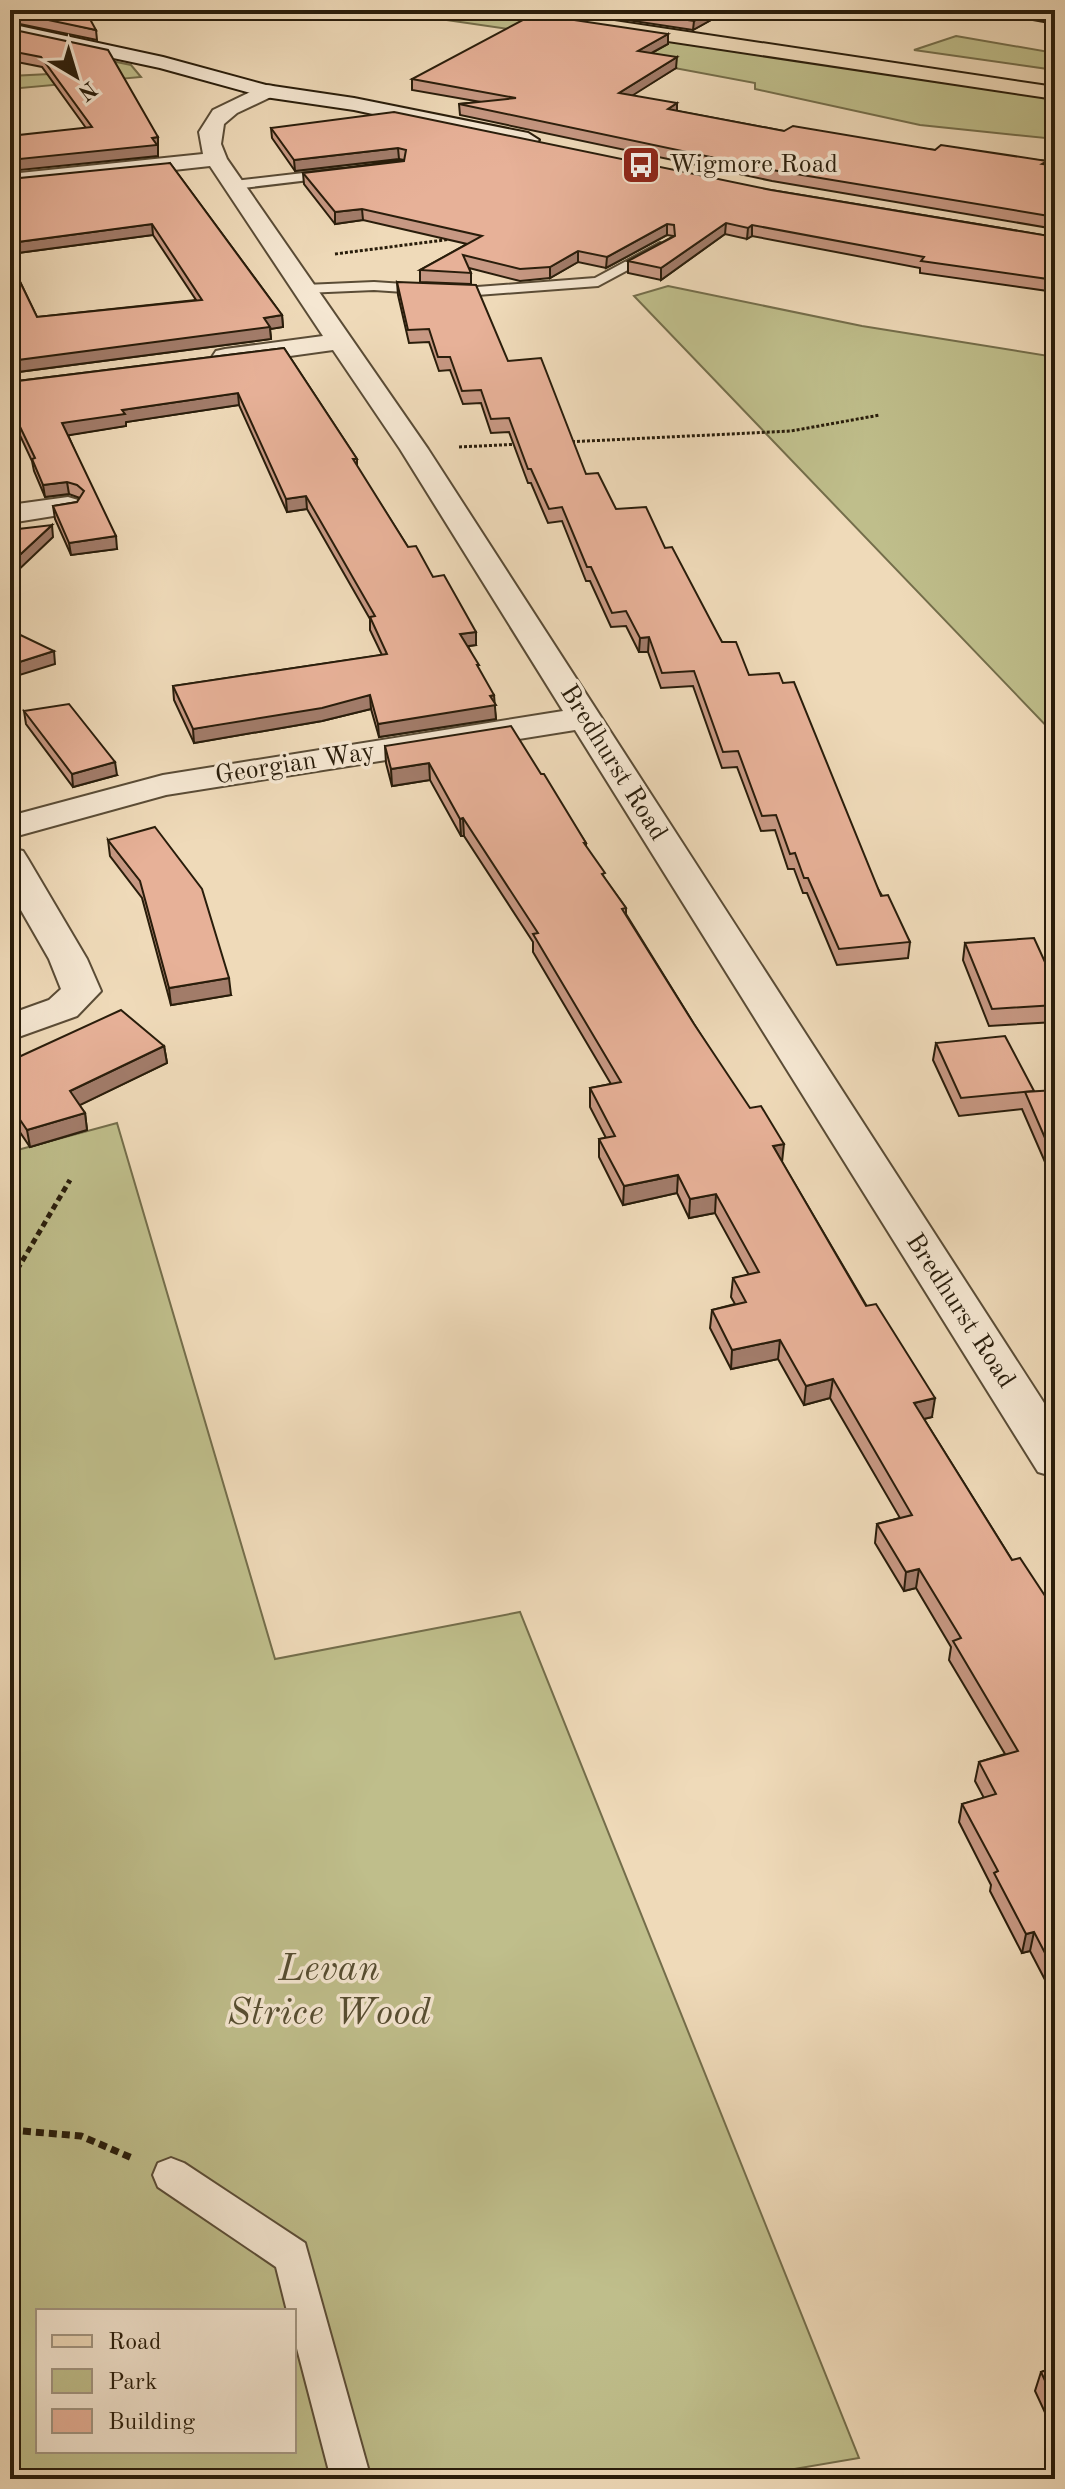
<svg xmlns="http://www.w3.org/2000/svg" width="1065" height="2489" viewBox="0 0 1065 2489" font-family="'Old Standard TT',serif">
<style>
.green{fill:#bfbe8b;stroke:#746e4b;stroke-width:2;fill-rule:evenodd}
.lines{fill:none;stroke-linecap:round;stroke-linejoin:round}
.lane-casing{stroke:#5a4c36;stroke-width:4}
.street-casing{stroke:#5a4c36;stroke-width:4}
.secondary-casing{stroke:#291d0b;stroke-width:4}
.primary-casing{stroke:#291d0b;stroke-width:4}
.path-far2{stroke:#291d0b;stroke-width:3;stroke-dasharray:3 2;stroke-linecap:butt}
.path-far1{stroke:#291d0b;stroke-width:5;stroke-dasharray:6 4;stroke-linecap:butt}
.path{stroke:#291d0b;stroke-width:7;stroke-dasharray:8 5;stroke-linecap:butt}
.lane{fill:#f5e7d2;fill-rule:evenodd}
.street{fill:#f5e7d2;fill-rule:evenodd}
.secondary{fill:#f5e7d2;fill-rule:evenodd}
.primary{fill:#efdab9;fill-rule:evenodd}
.wall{fill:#c79883;stroke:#291d0b;stroke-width:2}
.shaded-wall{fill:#a27c6a;stroke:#291d0b;stroke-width:2}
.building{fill:#e7b198;stroke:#291d0b;stroke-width:2}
.labels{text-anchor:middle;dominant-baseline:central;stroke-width:7;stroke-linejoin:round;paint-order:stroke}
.far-poi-label{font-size:26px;fill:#291d0b;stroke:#f5e7d2;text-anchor:start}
.far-street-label{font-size:26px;fill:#291d0b;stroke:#f5e7d2}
.near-park-label{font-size:38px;font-style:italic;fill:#564d31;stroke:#f5e7d2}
</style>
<rect width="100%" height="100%" fill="#efdab9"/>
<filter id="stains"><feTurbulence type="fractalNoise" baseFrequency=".0025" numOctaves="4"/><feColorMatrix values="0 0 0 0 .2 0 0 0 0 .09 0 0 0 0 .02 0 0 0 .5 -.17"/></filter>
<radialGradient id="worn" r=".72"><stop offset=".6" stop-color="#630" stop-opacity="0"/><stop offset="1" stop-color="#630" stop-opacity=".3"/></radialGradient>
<g class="green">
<polygon points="378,10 459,10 1033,94 1055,99 1055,139 920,125 755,89 755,83 573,49 556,36"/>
<polygon points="956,36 1055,53 1055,70 914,50"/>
<polygon points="102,59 131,65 141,77 10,89 10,76 70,73"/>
<polygon points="668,286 862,326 1055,357 1055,735 634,296"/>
<path d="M117,1123l158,536 245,-47 339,846 -124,21h-725v-1327zM38,2311h256v140h-256z"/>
</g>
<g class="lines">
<g class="lane-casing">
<g id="lane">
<polygon points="338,169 343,170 343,176 234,189 227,185 234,181"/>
<polygon points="660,243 667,247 665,250 598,286 464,296 374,290 305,293 298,289 305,285 374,282 464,288 595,278"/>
<polygon points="171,2158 184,2163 305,2243 371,2479 331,2479 294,2337 294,2311 287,2311 276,2267 158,2187 153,2175 158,2163"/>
</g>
</g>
<g class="street-casing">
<g id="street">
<polygon points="265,85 273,86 276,91 273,96 237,113 224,124 221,144 227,159 428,449 1055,1420 1055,1477 1038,1472 575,730 166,795 10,838 10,816 163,775 563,711 400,449 333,350 225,365 216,363 212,357 216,351 225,349 323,336 210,166 10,188 10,174 203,154 199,132 213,110"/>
<polygon points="68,497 78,500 83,506 78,512 10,523 10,505"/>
<polygon points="10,848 23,851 28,859 87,959 101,991 77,1016 10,1040 10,1014 49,1000 61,989 49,959 10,891"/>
</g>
</g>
<g class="secondary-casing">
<polygon id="secondary" points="10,24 163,57 266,85 354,98 528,133 539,140 528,147 354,110 265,97 160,68 10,36"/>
</g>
<g class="primary-casing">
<polygon id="primary" points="491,10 541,10 1055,87 1055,99 501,16"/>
</g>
<g class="path-far2">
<polyline points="335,254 452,239"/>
<polyline points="567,442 791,431 880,415"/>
<polyline points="459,447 521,444"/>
</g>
<g class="path-far1">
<polyline points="10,1288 14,1275 70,1180"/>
<polyline points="10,1682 13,1687"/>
</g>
<polyline class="path" points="10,2130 81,2136 132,2158"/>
<use href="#lane" class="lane"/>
<use href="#street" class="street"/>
<use href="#secondary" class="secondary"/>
<use href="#primary" class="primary"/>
</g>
<g class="wall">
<polygon points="10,10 96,30 97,40 10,22"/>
<polygon points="561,10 729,10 693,30"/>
<polygon points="977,10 1055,10 1055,24"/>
<polygon points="10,29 158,137 158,156 86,128 42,67 12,61 10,62"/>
<polygon points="668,34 668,44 652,53 676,68 632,95 677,111 784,131 935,150 1047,161 1046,165 1055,166 1055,229 772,181 460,115 459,104 481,102 412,90 412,79"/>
<polygon points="271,128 771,190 1055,237 1055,292 920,273 920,268 752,236 747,239 725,234 661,280 628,273 628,261 674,236 667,235 606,268 578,262 550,278 520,281 469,268 471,273 471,284 420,282 420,270 467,244 363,220 335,224 304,184 303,173 404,160 399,159 295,171 272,138"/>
<polygon points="170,163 282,315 283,327 270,329 271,339 10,373 10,261 37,317 196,300 153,235 10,254"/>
<polygon points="397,282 508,361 586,474 616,509 665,548 722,642 749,675 910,942 908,958 837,965 807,893 803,893 794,869 788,869 775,830 761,831 737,767 722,768 693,686 661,688 648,652 639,652 626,626 611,627 590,581 586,581 562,521 548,523 531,483 528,483 509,432 491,433 481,403 463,404 450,370 439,371 429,342 409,343 398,295"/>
<polygon points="284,348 357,459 357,467 408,547 433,577 476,645 468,646 494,703 496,719 379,737 371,709 322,721 194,743 174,700 173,686 382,655 370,630 370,619 307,509 287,512 239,405 126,422 126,426 68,435 117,549 71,555 55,519 53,506 77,502 80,498 69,494 45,497 34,471 32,461 10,414 10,382"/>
<polygon points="24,711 117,775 73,787 26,724"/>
<polygon points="385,746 541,774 586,843 586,847 605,879 626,908 626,914 694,1024 782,1162 932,1417 924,1419 1012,1560 1055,1611 1055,1999 1030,1951 1022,1953 990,1891 991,1885 959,1822 962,1804 984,1798 975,1781 979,1762 1005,1754 949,1660 951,1647 916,1588 904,1591 875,1543 877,1524 900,1518 830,1398 804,1405 778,1359 731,1369 710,1328 712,1310 735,1304 731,1297 733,1278 749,1275 715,1213 689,1218 677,1193 623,1205 599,1157 599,1139 606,1138 590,1107 590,1088 611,1084 533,952 533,942 464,836 461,836 430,780 392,786 386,763"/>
<polygon points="108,840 231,995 171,1005 142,898 110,856"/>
<polygon points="965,943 1055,984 1055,1022 989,1026 963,960"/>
<polygon points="936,1043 1034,1092 1055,1090 1055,1185 1022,1109 959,1116 933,1060"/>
<polygon points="164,1046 167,1063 79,1105 85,1113 87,1130 30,1147 13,1122 10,1123 10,1061"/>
<polygon points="1055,2367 1055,2434 1035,2391 1041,2372"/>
</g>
<g class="shaded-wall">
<polygon points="713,10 729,10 693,30 694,21"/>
<polygon points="668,34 668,44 637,61 638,51"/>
<polygon points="677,57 676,68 619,104 619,93"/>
<polygon points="677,103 677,114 668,109"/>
<polygon points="158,137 158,156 10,171 10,160"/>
<polygon points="398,148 399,159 295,171 294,160"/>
<polygon points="362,209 363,220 335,224 335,212"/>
<polygon points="726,223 725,234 661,280 661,268"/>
<polygon points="152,224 153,235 10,254 10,243"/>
<polygon points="667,224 667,235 606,268 607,257"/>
<polygon points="752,225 752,236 747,239 748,228"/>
<polygon points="578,251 578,262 550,278 550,267"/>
<polygon points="282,315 283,327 270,329 271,339 10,373 10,361"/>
<polygon points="238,393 239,405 126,422 126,426 64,436 62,423 122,410"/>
<polygon points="67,482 69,494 45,497 43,485"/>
<polygon points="306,496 307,509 287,512 286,499"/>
<polygon points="52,525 53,537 10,578 10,564"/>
<polygon points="116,536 117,549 71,555 69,543"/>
<polygon points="476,632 476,645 461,647 460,634"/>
<polygon points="649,637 648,652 639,652 640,638"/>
<polygon points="54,651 55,664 10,678 10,665"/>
<polygon points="370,695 371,709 322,721 194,743 193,729"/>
<polygon points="494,695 496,719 379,737 378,724"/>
<polygon points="115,762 117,775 73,787 72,774"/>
<polygon points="429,763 430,780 392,786 391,769"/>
<polygon points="463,818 464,836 461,836 460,819"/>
<polygon points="229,978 231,995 171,1005 169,988"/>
<polygon points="164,1046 167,1063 72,1109 70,1091"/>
<polygon points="10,1105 13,1122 10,1123"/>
<polygon points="85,1113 87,1130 30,1147 27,1130"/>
<polygon points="784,1144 782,1162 773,1146"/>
<polygon points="678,1175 677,1193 623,1205 624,1186"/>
<polygon points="716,1194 715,1213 689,1218 690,1199"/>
<polygon points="780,1340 778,1359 731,1369 732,1350"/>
<polygon points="833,1379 830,1398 804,1405 806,1386"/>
<polygon points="935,1398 932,1417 911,1422 914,1403"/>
<polygon points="919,1569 916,1588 904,1591 906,1572"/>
<polygon points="1034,1932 1030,1951 1022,1953 1026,1934"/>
</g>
<g class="building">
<polygon points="10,10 85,10 96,30 10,12"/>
<polygon points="620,10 713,10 694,21"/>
<polygon points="1028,10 1055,10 1055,15"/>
<polygon points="534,14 668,34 638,51 677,57 619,93 677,103 668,109 784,131 793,126 935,150 941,145 1047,161 1042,164 1055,166 1055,217 772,170 459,104 516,98 412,79"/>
<polygon points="10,29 108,50 158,137 152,138 157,145 10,160 10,136 92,127 41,57 10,51"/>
<polygon points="394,112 771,190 1055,237 1055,280 921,261 924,257 752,225 748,228 726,223 661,268 628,261 675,236 674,225 667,224 607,257 578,251 550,267 520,269 463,255 471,273 420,270 482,236 362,209 335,212 303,173 404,161 406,150 398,148 294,160 271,128"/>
<polygon points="170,163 282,315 264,318 270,327 10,361 10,261 37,317 202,300 152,224 10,243 10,179"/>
<polygon points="397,282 476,285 508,361 541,358 586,474 598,473 616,509 646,507 665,548 672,547 722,642 736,642 749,675 779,673 783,683 794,682 881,896 888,895 910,942 839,949 808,878 804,878 795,853 790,854 776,815 762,816 738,751 723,752 694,671 662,673 649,637 640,638 626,611 612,613 591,567 587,567 562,507 549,509 531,469 528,469 509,418 491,419 481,390 462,391 450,357 438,357 429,329 408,330"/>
<polygon points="284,348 357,459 353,459 408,547 416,546 433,577 444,575 476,632 460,634 479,665 477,665 494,695 490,696 496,705 378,724 370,695 322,708 193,729 173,686 387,654 370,617 375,616 306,496 286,499 238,393 122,410 125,414 62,423 116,536 69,543 53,506 77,502 84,491 77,485 67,482 43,485 32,459 35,458 10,406 10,382"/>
<polygon points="52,525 10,564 10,530"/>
<polygon points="10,630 54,651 10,665"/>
<polygon points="69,704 115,762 72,774 24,711"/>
<polygon points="511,726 541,774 544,774 586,843 584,843 605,873 602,874 626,908 622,909 694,1024 750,1108 761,1106 784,1144 773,1146 866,1306 876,1304 935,1398 914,1403 1012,1560 1020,1558 1055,1611 1055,1972 1034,1932 1026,1934 994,1873 998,1871 962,1804 996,1794 979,1762 1018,1751 953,1641 961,1638 919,1569 906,1572 877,1524 912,1515 833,1379 806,1386 780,1340 732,1350 712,1310 746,1302 733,1278 759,1272 716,1194 690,1199 678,1175 624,1186 599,1139 615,1136 590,1088 621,1082 533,934 538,933 463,818 460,819 429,763 391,769 385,746"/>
<polygon points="155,827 202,889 229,978 169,988 140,881 108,840"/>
<polygon points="1034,938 1055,984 1055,1005 992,1009 965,943"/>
<polygon points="121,1010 164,1046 70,1091 85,1113 27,1130 10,1105 10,1061"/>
<polygon points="1005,1036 1034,1091 961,1098 936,1043"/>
<polygon points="1055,1090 1055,1161 1025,1092"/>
<polygon points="1055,2367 1055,2402 1041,2372"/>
</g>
<defs>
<g id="bus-square" transform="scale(2)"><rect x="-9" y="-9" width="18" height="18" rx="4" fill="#8f2418" stroke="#f5e7d2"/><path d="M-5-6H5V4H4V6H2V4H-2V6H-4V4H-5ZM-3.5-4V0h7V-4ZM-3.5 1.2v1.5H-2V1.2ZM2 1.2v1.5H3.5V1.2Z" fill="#fff"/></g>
</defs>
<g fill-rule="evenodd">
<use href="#bus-square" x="641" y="165"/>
</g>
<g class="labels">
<g class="far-poi-label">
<text x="669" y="165">Wigmore Road</text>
</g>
<g class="far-street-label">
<text transform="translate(613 763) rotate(58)">Bredhurst Road</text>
<text transform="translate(295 764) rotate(-9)">Georgian Way</text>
<text transform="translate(960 1311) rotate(57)">Bredhurst Road</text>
</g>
<g class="near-park-label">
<text x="329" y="1970">Levan<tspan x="329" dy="44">Strice Wood</tspan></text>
</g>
</g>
<rect width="1065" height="2489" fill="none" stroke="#efdab9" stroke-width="40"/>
<rect x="12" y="12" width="1041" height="2465" fill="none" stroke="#291d0b" stroke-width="4"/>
<rect x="20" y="20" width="1025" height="2449" fill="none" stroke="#291d0b" stroke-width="2"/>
<rect x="36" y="2309" width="260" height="144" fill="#f5e7d2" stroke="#a39682" stroke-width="2"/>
<rect x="52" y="2335" width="40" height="12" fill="#efdab9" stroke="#a39682" stroke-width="2"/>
<text x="108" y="2349" font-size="24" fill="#291d0b">Road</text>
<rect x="52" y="2369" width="40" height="24" fill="#bfbe8b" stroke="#a39682" stroke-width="2"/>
<text x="108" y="2389" font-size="24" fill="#291d0b">Park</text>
<rect x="52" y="2409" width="40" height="24" fill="#e7b198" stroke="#a39682" stroke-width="2"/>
<text x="108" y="2429" font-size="24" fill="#291d0b">Building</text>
<g transform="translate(76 76) rotate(142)" stroke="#f5e7d2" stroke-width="6" paint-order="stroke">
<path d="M0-6L14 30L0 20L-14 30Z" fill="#291d0b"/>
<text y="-12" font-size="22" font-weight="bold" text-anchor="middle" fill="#291d0b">N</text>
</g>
<rect width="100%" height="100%" filter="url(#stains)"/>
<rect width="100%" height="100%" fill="url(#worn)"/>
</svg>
